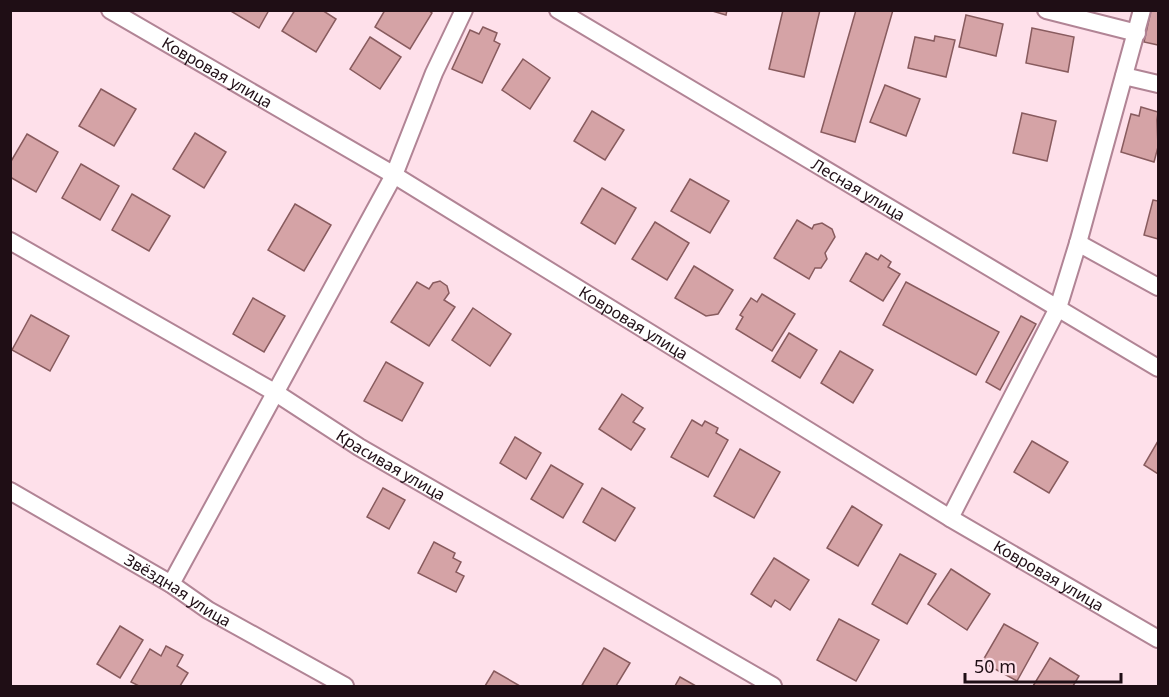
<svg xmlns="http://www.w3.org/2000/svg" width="1169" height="697" viewBox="0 0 1169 697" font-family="'Noto Sans',sans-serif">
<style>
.building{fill:#d5a3a6;stroke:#885b5e;stroke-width:1.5}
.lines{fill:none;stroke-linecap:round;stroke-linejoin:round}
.minor-casing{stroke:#b18495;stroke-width:20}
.minor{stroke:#fff;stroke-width:16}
.labels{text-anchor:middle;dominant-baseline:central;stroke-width:6;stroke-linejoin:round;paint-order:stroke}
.street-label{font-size:16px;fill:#1f0e15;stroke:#fee0ea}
</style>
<rect width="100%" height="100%" fill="#fee0ea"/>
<g class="building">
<polygon points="229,10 269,10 259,28"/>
<polygon points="295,10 322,10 336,19 316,52 282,31"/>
<polygon points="385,10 428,10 432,13 410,49 375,27"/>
<polygon points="709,10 727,10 726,15"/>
<polygon points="783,10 820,10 804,77 769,69"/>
<polygon points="856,10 893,10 855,142 821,132"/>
<polygon points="1151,10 1158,10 1158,45 1144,42"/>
<polygon points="966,15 1003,24 996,56 959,47"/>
<polygon points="483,27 497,33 494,41 500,44 482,83 452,69 470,30 479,34"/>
<polygon points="1032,28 1074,37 1068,72 1026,63"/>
<polygon points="935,36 955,40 946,77 908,68 915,37 934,41"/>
<polygon points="370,37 401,57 380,89 350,69"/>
<polygon points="523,59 550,78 530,109 502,90"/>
<polygon points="885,85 920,99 906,136 870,122"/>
<polygon points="101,89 136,109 114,146 79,126"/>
<polygon points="1141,107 1158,112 1157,120 1158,147 1154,162 1121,152 1131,114 1139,116"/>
<polygon points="592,111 624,130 605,160 574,141"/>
<polygon points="1022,113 1056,121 1047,161 1013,153"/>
<polygon points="195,133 226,152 204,188 173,169"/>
<polygon points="27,134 58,152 36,192 10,177 10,163"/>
<polygon points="81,164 119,186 100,220 62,198"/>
<polygon points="690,179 729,201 710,233 671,211"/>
<polygon points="602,188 636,208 615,244 581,223"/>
<polygon points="132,194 170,216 149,251 112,230"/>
<polygon points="1153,200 1158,201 1158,239 1144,235"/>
<polygon points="295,204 331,225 304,271 268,250"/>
<polygon points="797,220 812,229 814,225 822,223 832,229 835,237 825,253 827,259 821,268 815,268 809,279 774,258"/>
<polygon points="655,222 689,243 667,280 632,259"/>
<polygon points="866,253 878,260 881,255 891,262 888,267 900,274 883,301 850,281"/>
<polygon points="694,266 733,290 718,314 706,316 675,298"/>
<polygon points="440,281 447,286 449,293 444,300 455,307 429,346 391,322 417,282 429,289 433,283"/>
<polygon points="906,282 999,332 976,375 883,325"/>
<polygon points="762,294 795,314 772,351 736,329 743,317 740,315 751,298 757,302"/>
<polygon points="253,298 285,316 264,352 233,334"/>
<polygon points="473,308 511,334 490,366 452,340"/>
<polygon points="31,315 69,336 50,371 12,350"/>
<polygon points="1021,316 1036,324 1000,390 986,382"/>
<polygon points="789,333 817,350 800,378 772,361"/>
<polygon points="840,351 873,370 853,403 821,383"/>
<polygon points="386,362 423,383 402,421 364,401"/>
<polygon points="622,394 643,408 633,422 645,429 631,450 599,429"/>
<polygon points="692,420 702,426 705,421 718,428 716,433 728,440 708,477 671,457"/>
<polygon points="515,437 541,453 526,479 500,463"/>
<polygon points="1032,441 1068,462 1049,493 1014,472"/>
<polygon points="1158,441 1158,474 1144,465"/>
<polygon points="740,449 780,472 754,518 714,496"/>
<polygon points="551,465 583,484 563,518 531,499"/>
<polygon points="383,488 405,500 389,529 367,517"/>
<polygon points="602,488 635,508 615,541 583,522"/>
<polygon points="852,506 882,525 858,566 827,548"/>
<polygon points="434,542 455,553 453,558 461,562 456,572 464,576 456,592 418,573"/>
<polygon points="900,554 936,574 907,624 872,604"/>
<polygon points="774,558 809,580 790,610 775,600 771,607 751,594"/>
<polygon points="951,569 990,594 967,630 928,604"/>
<polygon points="839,619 879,640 856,681 817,660"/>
<polygon points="1004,624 1038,643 1017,681 982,662"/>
<polygon points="120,626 143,640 120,678 97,664"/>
<polygon points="166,646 183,655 177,666 188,673 180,686 139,686 131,682 150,649 161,656"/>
<polygon points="604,648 630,663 616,686 585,686 582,685"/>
<polygon points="1050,658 1079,676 1073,686 1033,686"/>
<polygon points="494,671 520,686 485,686"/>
<polygon points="680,677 696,686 675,686"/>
</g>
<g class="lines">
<g class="minor-casing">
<g id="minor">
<path id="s1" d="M110,10l284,165 556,343 208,121"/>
<path id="s2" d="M558,10l600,358"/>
<polyline points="1046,10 1137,33"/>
<polyline points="1124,76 1158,84"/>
<path id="s3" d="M10,241l266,152 83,54 414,239"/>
<polyline points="1078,243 1158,287"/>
<path id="s4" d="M10,491l161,93 37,26 137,76"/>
<polyline points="950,518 1058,308 1078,243 1142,10"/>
<polyline points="171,584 394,175 434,73 464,10"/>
</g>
</g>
<use href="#minor" class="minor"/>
</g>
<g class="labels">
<g class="street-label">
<text stroke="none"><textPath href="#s1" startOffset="124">Ковровая улица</textPath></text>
<text stroke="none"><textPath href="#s2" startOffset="350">Лесная улица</textPath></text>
<text stroke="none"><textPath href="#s1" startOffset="610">Ковровая улица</textPath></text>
<text stroke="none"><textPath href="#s3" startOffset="442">Красивая улица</textPath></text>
<text stroke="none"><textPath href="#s1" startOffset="1096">Ковровая улица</textPath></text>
<text stroke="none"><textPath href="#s4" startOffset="195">Звёздная улица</textPath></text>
</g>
</g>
<rect width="1169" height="697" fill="none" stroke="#1f0e15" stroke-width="24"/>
<path d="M965 673v9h156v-9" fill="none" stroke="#1f0e15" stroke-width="3"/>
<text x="974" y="673" font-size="18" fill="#1f0e15" stroke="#fee0ea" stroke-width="4.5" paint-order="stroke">50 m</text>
</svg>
